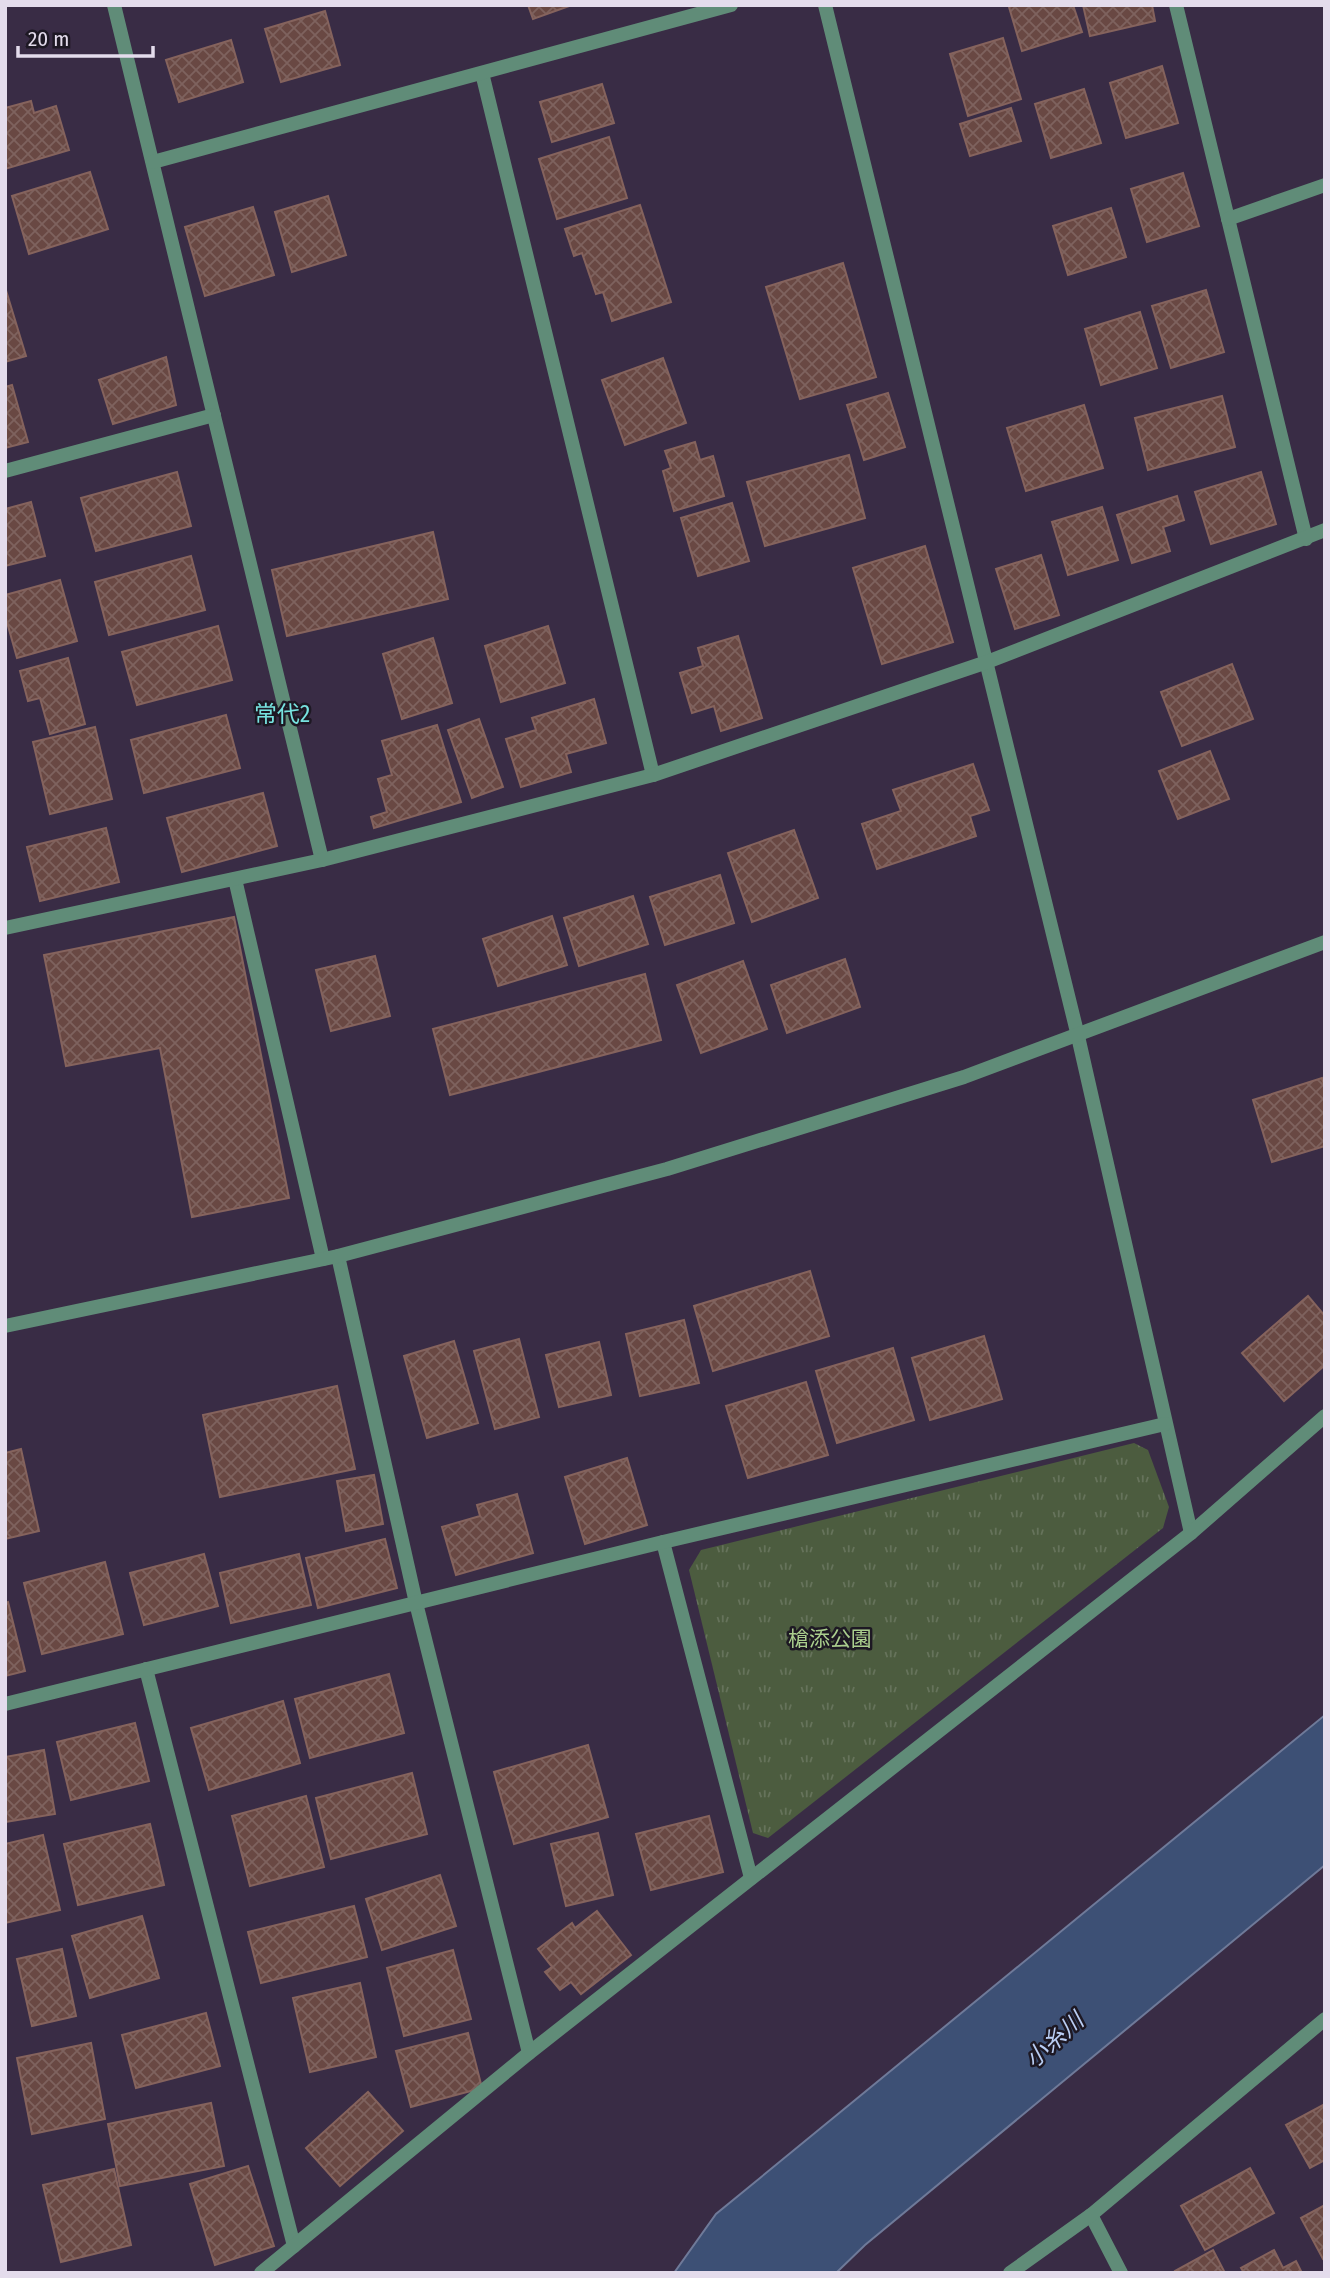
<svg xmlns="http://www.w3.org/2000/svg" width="1330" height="2278" viewBox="0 0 1330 2278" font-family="'Fira Sans Condensed','Noto Sans JP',sans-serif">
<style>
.grass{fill:url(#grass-tufts)}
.water{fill:#3d5075;stroke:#6f7a99;stroke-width:2}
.building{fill:url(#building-cross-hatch);stroke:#85635d;stroke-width:2}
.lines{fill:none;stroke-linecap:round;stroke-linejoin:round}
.minor{stroke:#608c78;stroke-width:14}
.tertiary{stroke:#608c78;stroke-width:14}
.labels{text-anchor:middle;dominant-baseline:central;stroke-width:5;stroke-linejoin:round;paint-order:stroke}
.park-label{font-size:21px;fill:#aace8d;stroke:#1d1823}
.neighbourhood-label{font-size:23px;fill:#77e3e0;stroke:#1d1823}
.water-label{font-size:23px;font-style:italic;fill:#b9cdf3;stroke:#1d1823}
</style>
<defs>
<pattern id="grass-tufts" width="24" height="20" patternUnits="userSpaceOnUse" patternTransform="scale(1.75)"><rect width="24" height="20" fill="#4c5c3f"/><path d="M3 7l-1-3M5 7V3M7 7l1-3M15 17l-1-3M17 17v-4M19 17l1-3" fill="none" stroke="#66735b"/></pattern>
<pattern id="building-cross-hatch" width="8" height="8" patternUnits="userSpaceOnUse" patternTransform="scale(1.75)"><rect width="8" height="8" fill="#694843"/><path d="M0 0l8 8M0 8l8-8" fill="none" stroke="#7e625e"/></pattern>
</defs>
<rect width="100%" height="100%" fill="#392c45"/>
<polygon class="grass" points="1134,1443 1148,1450 1169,1507 1163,1528 768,1838 753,1833 689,1570 701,1550"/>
<polygon class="water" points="1325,1715 1325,1865 865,2245 836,2273 674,2273 716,2214"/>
<g class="building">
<polygon points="528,5 572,5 533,19"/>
<polygon points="1013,5 1073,5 1082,32 1022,51 1009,7"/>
<polygon points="1083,5 1152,5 1155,21 1090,36"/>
<polygon points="325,11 340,65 281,82 265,29"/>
<polygon points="1003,38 1021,99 968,116 950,54"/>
<polygon points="231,40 243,82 179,102 166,60"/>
<polygon points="1162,66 1178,123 1126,138 1110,83"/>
<polygon points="602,84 614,123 552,142 540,102"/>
<polygon points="1084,89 1101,143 1051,158 1035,104"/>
<polygon points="31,101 34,113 56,106 69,150 5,169 5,108"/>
<polygon points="1011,108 1021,141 970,156 960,124"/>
<polygon points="609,137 627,198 557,219 539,159"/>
<polygon points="90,172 108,229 29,254 12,196"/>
<polygon points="1183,173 1199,226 1147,242 1131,189"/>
<polygon points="328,196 346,255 292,272 275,212"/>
<polygon points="640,205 671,302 612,321 603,292 596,294 582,253 574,256 565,229"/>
<polygon points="253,207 274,275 205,296 185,227"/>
<polygon points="1111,208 1126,257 1068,275 1053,226"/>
<polygon points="843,263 876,377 800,399 766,287"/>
<polygon points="5,287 26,356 5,362"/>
<polygon points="1206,290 1224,352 1171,368 1152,306"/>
<polygon points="1140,312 1157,368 1101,385 1085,329"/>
<polygon points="166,357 176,405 113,424 99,380"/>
<polygon points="663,358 686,423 625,445 602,380"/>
<polygon points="12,385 28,442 5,448 5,387"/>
<polygon points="888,393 905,447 864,460 847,405"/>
<polygon points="1222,396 1235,447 1148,470 1135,418"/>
<polygon points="1084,405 1103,468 1026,491 1007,428"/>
<polygon points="695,442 700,460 713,456 724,496 674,511 663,471 671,468 665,451"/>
<polygon points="849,455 865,518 765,546 747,482"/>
<polygon points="177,472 191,526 96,551 81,498"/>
<polygon points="1261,472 1276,524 1211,544 1195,492"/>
<polygon points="1177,496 1184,520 1163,527 1170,551 1132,563 1117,515"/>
<polygon points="31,502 45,556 5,566 5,509"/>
<polygon points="732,503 749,561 698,576 681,518"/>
<polygon points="1102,507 1118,560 1068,575 1052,522"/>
<polygon points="433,532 448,599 287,636 272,570"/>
<polygon points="925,546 953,642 882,664 853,568"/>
<polygon points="1041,555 1059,615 1015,629 996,569"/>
<polygon points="191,556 205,610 109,635 95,582"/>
<polygon points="60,580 77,641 17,658 5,615 5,595"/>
<polygon points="218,626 232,680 137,705 122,652"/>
<polygon points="548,626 565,683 501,702 485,646"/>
<polygon points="738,636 762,718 721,731 714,706 692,713 680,673 703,666 698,648"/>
<polygon points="433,638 452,703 402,719 383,654"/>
<polygon points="68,658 85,724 50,734 40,698 28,701 20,671"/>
<polygon points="1232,664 1253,719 1182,746 1161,692"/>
<polygon points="594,699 606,743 566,754 571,772 521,787 506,739 536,730 532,718"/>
<polygon points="226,715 240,768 144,793 131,740"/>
<polygon points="479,719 503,787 472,798 448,730"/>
<polygon points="437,725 461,802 374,828 371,817 387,812 378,779 392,775 382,741"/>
<polygon points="95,727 112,799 50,814 33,742"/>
<polygon points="1210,751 1229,799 1178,819 1159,771"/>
<polygon points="973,764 989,810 970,816 976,836 877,869 862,824 901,811 893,790"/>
<polygon points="263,793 277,846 182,872 167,818"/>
<polygon points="106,828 119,882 40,901 27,847"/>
<polygon points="794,830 818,898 752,922 728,853"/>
<polygon points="720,875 734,923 665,945 650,897"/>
<polygon points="633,896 648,944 579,966 564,918"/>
<polygon points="552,916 567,965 498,986 483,939"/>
<polygon points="234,917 289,1198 192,1217 160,1048 66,1066 44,955"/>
<polygon points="375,956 390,1016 331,1031 316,970"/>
<polygon points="845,959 860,1007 787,1033 771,985"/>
<polygon points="743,961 767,1029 701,1053 677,985"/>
<polygon points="645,974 661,1040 450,1095 433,1029"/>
<polygon points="1322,1078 1325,1088 1325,1146 1272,1162 1253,1100"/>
<polygon points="810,1271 829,1336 713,1371 694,1306"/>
<polygon points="1308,1296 1325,1316 1325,1365 1284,1401 1242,1353"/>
<polygon points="684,1320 699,1383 640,1396 626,1334"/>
<polygon points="984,1336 1002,1399 930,1420 912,1358"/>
<polygon points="519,1339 539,1417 495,1429 474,1351"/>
<polygon points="454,1341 478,1423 427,1438 404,1356"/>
<polygon points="599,1342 611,1395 559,1407 546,1355"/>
<polygon points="893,1348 914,1420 837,1443 816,1371"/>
<polygon points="806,1382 828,1455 748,1478 726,1406"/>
<polygon points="337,1386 355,1469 220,1497 203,1415"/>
<polygon points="21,1449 39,1531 5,1539 5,1453"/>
<polygon points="627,1458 647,1525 585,1544 565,1477"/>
<polygon points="374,1475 383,1524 346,1531 337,1481"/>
<polygon points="517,1494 533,1553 456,1575 442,1527 480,1516 477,1505"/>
<polygon points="385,1539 397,1588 318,1608 306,1558"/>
<polygon points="204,1554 218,1606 144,1625 130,1573"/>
<polygon points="299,1554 311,1605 231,1623 220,1573"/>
<polygon points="105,1562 123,1634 42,1654 24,1583"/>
<polygon points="8,1602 25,1671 5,1676 5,1603"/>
<polygon points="389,1674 404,1733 310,1758 295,1699"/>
<polygon points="283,1701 300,1763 209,1790 191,1728"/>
<polygon points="135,1723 149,1781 71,1800 57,1742"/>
<polygon points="588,1745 608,1817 514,1844 494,1772"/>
<polygon points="44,1750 55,1814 5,1822 5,1757"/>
<polygon points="412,1773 427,1834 331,1859 316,1798"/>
<polygon points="306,1796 324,1867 250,1886 232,1816"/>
<polygon points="709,1816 723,1872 651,1890 636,1834"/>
<polygon points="150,1824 164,1885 78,1905 64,1844"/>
<polygon points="598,1833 613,1895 566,1906 551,1844"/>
<polygon points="43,1835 60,1910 5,1923 5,1844"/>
<polygon points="440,1875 456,1926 382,1950 366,1899"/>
<polygon points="354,1906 367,1957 261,1983 248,1932"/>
<polygon points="597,1911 631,1955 581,1994 571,1982 560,1990 545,1972 552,1967 538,1949 572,1923 575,1928"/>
<polygon points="142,1916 159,1978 90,1998 72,1936"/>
<polygon points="62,1949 76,2016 32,2026 17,1959"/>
<polygon points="453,1950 471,2019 404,2036 387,1968"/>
<polygon points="360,1983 376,2057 310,2072 293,1998"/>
<polygon points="206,2013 220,2066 136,2088 122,2035"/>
<polygon points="468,2033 482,2088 411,2107 396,2051"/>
<polygon points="91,2043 105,2119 32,2134 17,2058"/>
<polygon points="368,2092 403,2131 340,2186 306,2148"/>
<polygon points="211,2103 224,2166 120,2186 108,2124"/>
<polygon points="1325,2104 1325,2160 1310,2168 1286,2125"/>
<polygon points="248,2166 274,2246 215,2265 190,2184"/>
<polygon points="1250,2168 1274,2213 1205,2250 1181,2206"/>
<polygon points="114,2169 131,2245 61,2262 43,2185"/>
<polygon points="1325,2205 1325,2258 1323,2259 1301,2218"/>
<polygon points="1213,2250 1225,2273 1176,2273 1175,2271"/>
<polygon points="1274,2250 1283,2268 1296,2261 1302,2273 1244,2273 1241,2268"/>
</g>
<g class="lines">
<g class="minor">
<polyline points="114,5 322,860"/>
<polyline points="825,5 1077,1032 1191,1533"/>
<polyline points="1176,5 1306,539"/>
<polyline points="482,73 653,775"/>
<polyline points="153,162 731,5"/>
<polyline points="1228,219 1325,185"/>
<polyline points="5,471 214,415"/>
<polyline points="235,879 323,1259"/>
<polyline points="5,928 322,860 653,775 987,662 1325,530"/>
<polyline points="338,1256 416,1603 529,2053"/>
<polyline points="663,1542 751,1878"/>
<polyline points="146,1669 294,2246"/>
<polyline points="5,1704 663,1542 1165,1424"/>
<polyline points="1091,2215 1121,2273"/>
<polyline points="261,2273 529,2053 1191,1533 1325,1416"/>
<polyline points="1010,2273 1091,2215 1325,2019"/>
</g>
<polyline class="tertiary" points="5,1326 338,1256 667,1169 964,1077 1325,942"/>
</g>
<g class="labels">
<g class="park-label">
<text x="830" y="1639">槍添公園</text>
</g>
<g class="neighbourhood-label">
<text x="282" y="714">常代2</text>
</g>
<g class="water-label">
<text transform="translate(1054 2040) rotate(-42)">小糸川</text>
</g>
</g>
<rect width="1330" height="2278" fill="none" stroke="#e4dcec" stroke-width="14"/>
<path d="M18 46v10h135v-10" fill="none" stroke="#e4dcec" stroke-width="3.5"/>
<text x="28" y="46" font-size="21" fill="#e4dcec" stroke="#1d1823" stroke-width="5" paint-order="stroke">20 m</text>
</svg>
